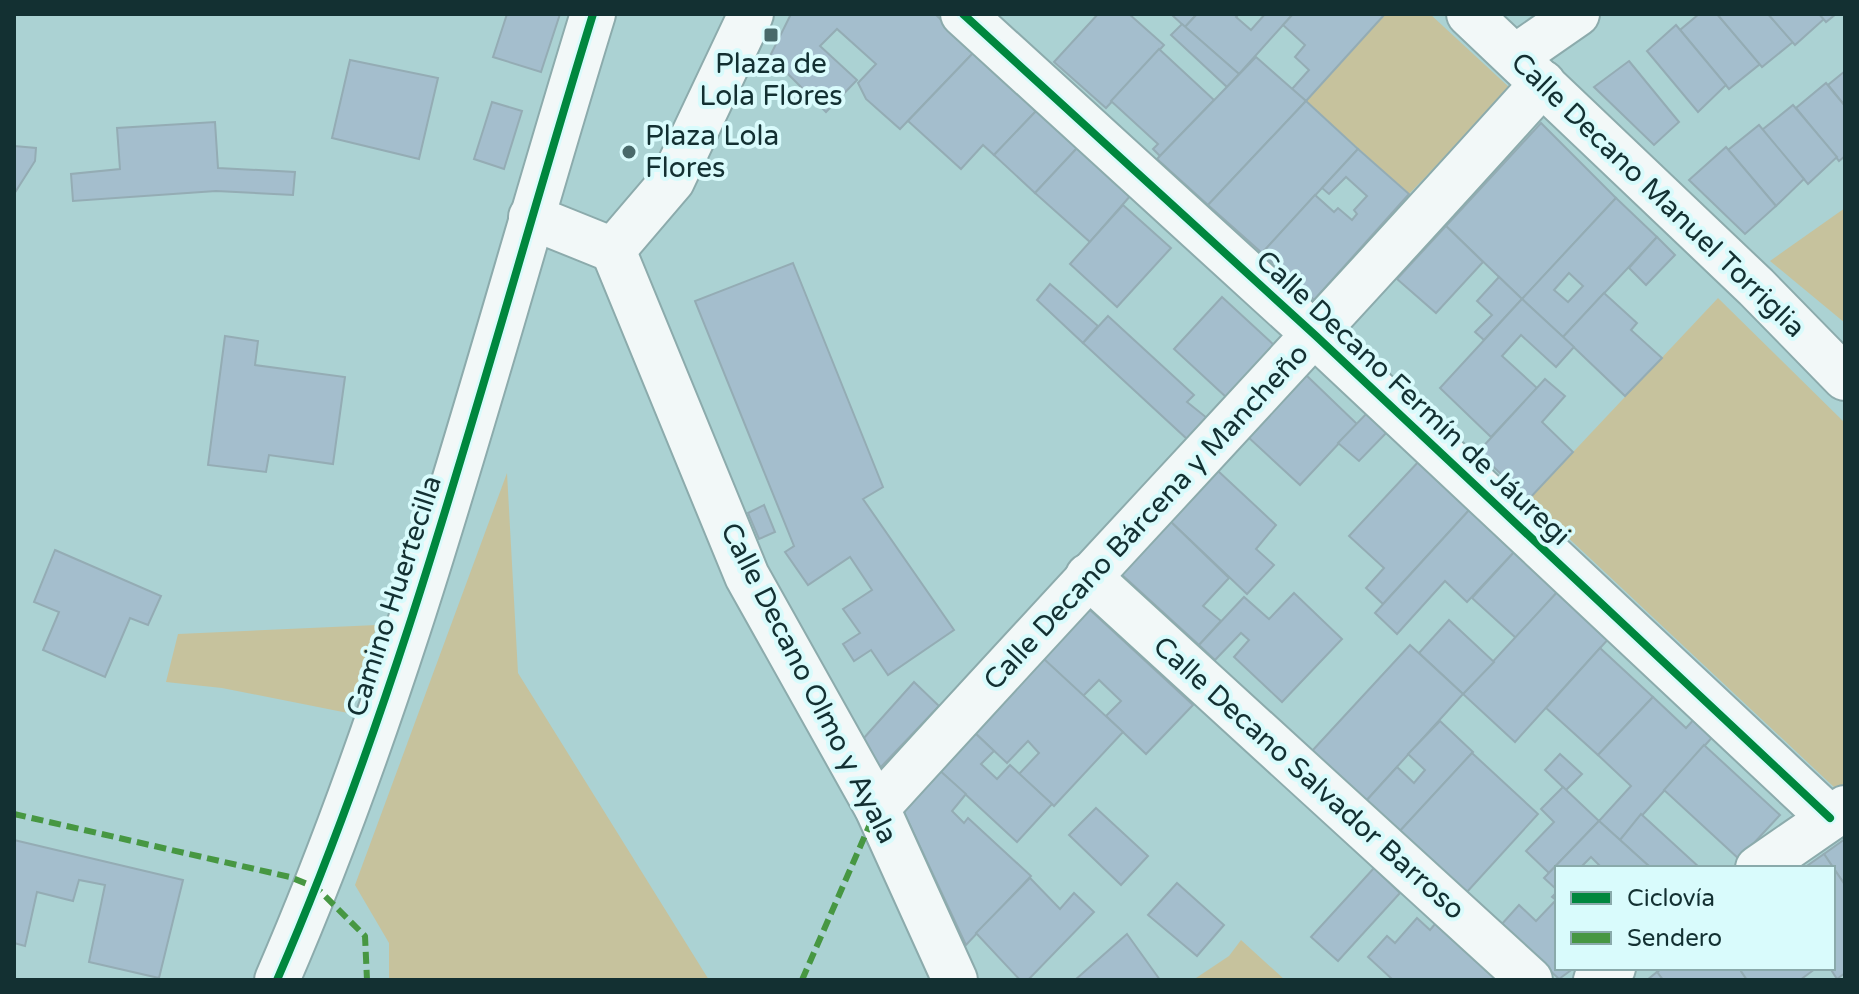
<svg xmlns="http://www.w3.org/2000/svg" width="1859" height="994" viewBox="0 0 1859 994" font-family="'Varela Round',sans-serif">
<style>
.green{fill:#c6c29d}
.building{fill:#a4becd;stroke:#94acb4;stroke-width:2;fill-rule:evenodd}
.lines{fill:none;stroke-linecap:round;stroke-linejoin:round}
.minor-casing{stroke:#8cabac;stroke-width:48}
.minor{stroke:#f2f8f8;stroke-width:44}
.quiet{stroke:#479742;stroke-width:6;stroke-dasharray:12 6;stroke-linecap:butt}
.cycleway-casing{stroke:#d9fbfc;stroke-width:13}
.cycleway{stroke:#00873e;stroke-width:8}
.poi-dot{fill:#48696a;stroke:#d9fbfc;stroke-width:3}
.labels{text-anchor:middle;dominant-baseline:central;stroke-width:8;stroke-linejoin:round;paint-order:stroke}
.poi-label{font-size:28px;fill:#133032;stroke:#d9fbfc}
.street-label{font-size:28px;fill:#133032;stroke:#d9fbfc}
</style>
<rect width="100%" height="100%" fill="#abd2d3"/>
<g class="green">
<polygon points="1385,14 1430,14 1511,89 1409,194 1306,101"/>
<polygon points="1845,208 1845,323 1770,261"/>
<polygon points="1718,298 1845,423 1845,783 1836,789 1528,500"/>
<polygon points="507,473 518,673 709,980 389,980 389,943 355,885"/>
<polygon points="377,625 348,713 222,688 166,682 178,634"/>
<polygon points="1241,940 1285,980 1193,980 1229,956"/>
</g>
<g class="building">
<polygon points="507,14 560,14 541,72 493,57"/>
<polygon points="791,14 935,14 975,51 900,129 866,99 858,83 876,64 837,29 820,46 857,80 826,112 770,56"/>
<polygon points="1098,14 1129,14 1164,45 1106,108 1054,62"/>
<polygon points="1171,14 1197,14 1185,27"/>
<polygon points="1197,14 1239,14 1236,17 1251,30 1265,14 1293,14 1239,74 1185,27"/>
<polygon points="1293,14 1385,14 1306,101 1292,89 1309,70 1295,57 1305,45 1283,25"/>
<polygon points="1699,14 1717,14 1760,64 1729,89 1680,30"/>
<polygon points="1717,14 1768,14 1793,42 1762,67"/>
<polygon points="1768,14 1819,14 1824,19 1795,45"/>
<polygon points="1819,14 1836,14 1826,22"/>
<polygon points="1182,24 1239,74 1227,87 1171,35"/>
<polygon points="1676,25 1726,85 1698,112 1647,51"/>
<polygon points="1159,49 1214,100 1160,156 1153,149 1158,144 1111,101"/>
<polygon points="975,51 1038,109 994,155 983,145 961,169 908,121"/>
<polygon points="1256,57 1306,101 1208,205 1157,159"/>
<polygon points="350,60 438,78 419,159 332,138"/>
<polygon points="1629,61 1679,122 1654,145 1594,87"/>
<polygon points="1845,71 1845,106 1828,85"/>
<polygon points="1826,83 1845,106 1845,156 1839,161 1796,108"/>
<polygon points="1306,101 1358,149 1262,253 1208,205"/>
<polygon points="492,102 522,111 504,169 474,159"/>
<polygon points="1793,105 1837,157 1808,184 1762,130"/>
<polygon points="1038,109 1079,146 1035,193 994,155"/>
<polygon points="215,122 218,168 295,172 293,195 216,191 73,201 71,174 120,169 117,128"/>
<polygon points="1541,123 1616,198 1522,299 1446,226"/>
<polygon points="1759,125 1804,179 1776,206 1728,150"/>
<polygon points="14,146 36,148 35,161 14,194"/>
<polygon points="1079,146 1131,195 1090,242 1035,193"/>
<polygon points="1726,147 1776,206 1745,234 1689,180"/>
<polygon points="1358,149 1409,194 1314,300 1262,253 1315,195 1334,212 1338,208 1352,220 1357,214 1354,210 1367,196 1346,177 1329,194 1322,188"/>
<path d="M1616,198l41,39 -94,100 -41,-38zM1569,273l14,13 -15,16 -14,-12z"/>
<polygon points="1123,205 1171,248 1117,307 1070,264"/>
<polygon points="1446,226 1483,262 1436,313 1397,279"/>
<polygon points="1657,237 1675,255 1646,285 1629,268"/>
<polygon points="793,263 883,487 863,499 954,630 888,675 871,650 854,661 843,644 860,633 843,609 872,590 850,557 808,585 785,552 794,546 695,301"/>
<polygon points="1499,277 1522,299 1484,340 1475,332 1492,315 1477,301"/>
<polygon points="1050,284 1098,326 1083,343 1037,300"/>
<polygon points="1604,293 1637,323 1631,330 1662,358 1625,396 1563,337"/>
<polygon points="1222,297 1274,345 1226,397 1174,349"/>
<polygon points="1522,299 1574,347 1556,367 1521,335 1502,356 1537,388 1491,437 1440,388"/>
<polygon points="1108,316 1194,395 1187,402 1207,418 1187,439 1083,343"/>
<polygon points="225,336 258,341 255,365 345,377 333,464 269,455 266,472 208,465"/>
<polygon points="1306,375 1357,424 1300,485 1248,437"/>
<polygon points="1545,379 1565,396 1542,422 1573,452 1528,500 1478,452"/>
<polygon points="1368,412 1389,430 1359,461 1338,443"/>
<polygon points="1420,460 1471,508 1383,604 1366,588 1384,568 1349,536"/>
<polygon points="1217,470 1276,525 1256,549 1274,565 1247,594 1169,520"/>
<polygon points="764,505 775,532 759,539 748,513"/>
<polygon points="1471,508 1516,550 1467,602 1445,581 1397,634 1375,613"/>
<polygon points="1169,520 1229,578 1203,606 1221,621 1199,645 1120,573"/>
<polygon points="55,550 161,596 148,625 130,618 105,677 43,650 59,612 34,602"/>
<polygon points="1516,550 1560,589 1516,638 1472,598"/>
<polygon points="1560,589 1611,636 1515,742 1463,694"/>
<polygon points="1294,593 1342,639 1282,702 1234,657 1249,640 1241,633 1215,660 1199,645 1244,597 1269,619"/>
<polygon points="1088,608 1193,705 1146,754 1106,716 1121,701 1099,680 1083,696 1041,657"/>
<polygon points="1449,620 1494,662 1463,694 1419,653"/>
<polygon points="1410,645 1463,694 1366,801 1312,751"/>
<polygon points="1600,648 1653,697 1598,755 1546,708"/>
<polygon points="1044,659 1123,732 1054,806 1019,774 1039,753 1028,741 1007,763 974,732"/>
<polygon points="914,682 939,706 878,770 863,739"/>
<polygon points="1653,697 1686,728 1697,716 1716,733 1620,840 1599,821 1631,786 1598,755"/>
<polygon points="1440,721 1473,752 1399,832 1366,801 1397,767 1414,783 1425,770 1408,754"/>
<polygon points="974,732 994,751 981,764 997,779 1010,765 1052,804 1017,842 938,769"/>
<polygon points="1704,745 1780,815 1739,859 1664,790"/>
<polygon points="1472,753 1538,814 1466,893 1399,832"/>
<polygon points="1560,754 1582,774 1566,790 1545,770"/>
<polygon points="938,769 966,794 952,811 964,823 968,818 1031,876 966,945 902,808"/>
<polygon points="1563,787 1599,821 1549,873 1526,851 1554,822 1541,809"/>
<polygon points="1096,808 1148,856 1121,885 1069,835"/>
<polygon points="1641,814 1700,868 1651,868 1620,840"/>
<polygon points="1599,821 1651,868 1602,868 1591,857 1580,868 1557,868 1557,890 1544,878"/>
<polygon points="1845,839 1845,885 1824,854"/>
<polygon points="14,840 183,880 159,978 89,962 105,885 79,880 73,901 37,892 25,946 14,943"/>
<polygon points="1824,854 1845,885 1845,973 1837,979 1830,968 1833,968 1833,868 1804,868"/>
<polygon points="1374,868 1400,893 1338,961 1311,937"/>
<polygon points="1030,878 1060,909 1074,893 1094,912 1028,980 1020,980 976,933"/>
<polygon points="1177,883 1224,925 1197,956 1148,915"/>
<polygon points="1557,892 1557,968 1574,968 1559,979 1501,925 1519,905 1536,921 1556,900 1552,897"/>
<polygon points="1417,918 1430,930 1435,924 1497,980 1393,980 1368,957 1387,936 1395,943"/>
<polygon points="1127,934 1160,980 1075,980"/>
<polygon points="1663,968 1739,968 1747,980 1663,980 1657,972"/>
<polygon points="1739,968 1814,968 1815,969 1800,980 1747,980"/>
<polygon points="1657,972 1663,980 1647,980"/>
</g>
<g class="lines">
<g class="minor-casing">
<g id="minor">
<polyline points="963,14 1316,336 1830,818"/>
<polyline points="1469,14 1756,287 1845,378"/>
<polyline points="1515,57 1577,14"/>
<polyline points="531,217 613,250"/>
<polyline points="613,250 747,576 877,808 955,980"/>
<polyline points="613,250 672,181 751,14"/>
<polyline points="1088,576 1530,980"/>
<path d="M877,808c221,-243 447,-481 666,-725"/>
<polyline points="1758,868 1845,808"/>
<path d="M277,980c135,-311 216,-642 316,-966"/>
<polyline points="1596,980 1613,968"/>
</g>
</g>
<use href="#minor" class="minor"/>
<g class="quiet">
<polyline points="14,814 290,877 317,888 365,936 367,980"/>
<polyline points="802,980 877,808"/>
</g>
<g class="cycleway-casing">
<g id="cycleway">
<polyline points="963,14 1316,336 1830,818"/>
<path d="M277,980c135,-311 216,-642 316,-966"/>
</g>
</g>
<use href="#cycleway" class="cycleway"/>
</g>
<g class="poi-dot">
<rect x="763" y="27" width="16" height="16" rx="4"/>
<circle cx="629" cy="152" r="8"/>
</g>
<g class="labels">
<g class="poi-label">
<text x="771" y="64">Plaza de<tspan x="771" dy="32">Lola Flores</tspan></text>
<text x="645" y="136" text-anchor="start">Plaza Lola<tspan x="645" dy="32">Flores</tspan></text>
</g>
<g class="street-label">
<text transform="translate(1658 195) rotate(44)">Calle Decano Manuel Torriglia</text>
<text transform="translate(1413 398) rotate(43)">Calle Decano Fermín de Jáuregi</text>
<text transform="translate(1146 517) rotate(-47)">Calle Decano Bárcena y Mancheño</text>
<text transform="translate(394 596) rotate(-72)">Camino Huertecilla</text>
<text transform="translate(809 683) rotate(63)">Calle Decano Olmo y Ayala</text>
<text transform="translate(1309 778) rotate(42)">Calle Decano Salvador Barroso</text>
</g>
</g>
<rect width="1859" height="994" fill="none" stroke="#133032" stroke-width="32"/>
<rect x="1555" y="866" width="280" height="104" fill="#d9fbfc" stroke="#8aaaab" stroke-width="2"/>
<rect x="1571" y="892" width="40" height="12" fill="#00873e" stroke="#8aaaab" stroke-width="2"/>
<text x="1627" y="906" font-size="24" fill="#133032">Ciclovía</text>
<rect x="1571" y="932" width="40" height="12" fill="#479742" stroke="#8aaaab" stroke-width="2"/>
<text x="1627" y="946" font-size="24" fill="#133032">Sendero</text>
</svg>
